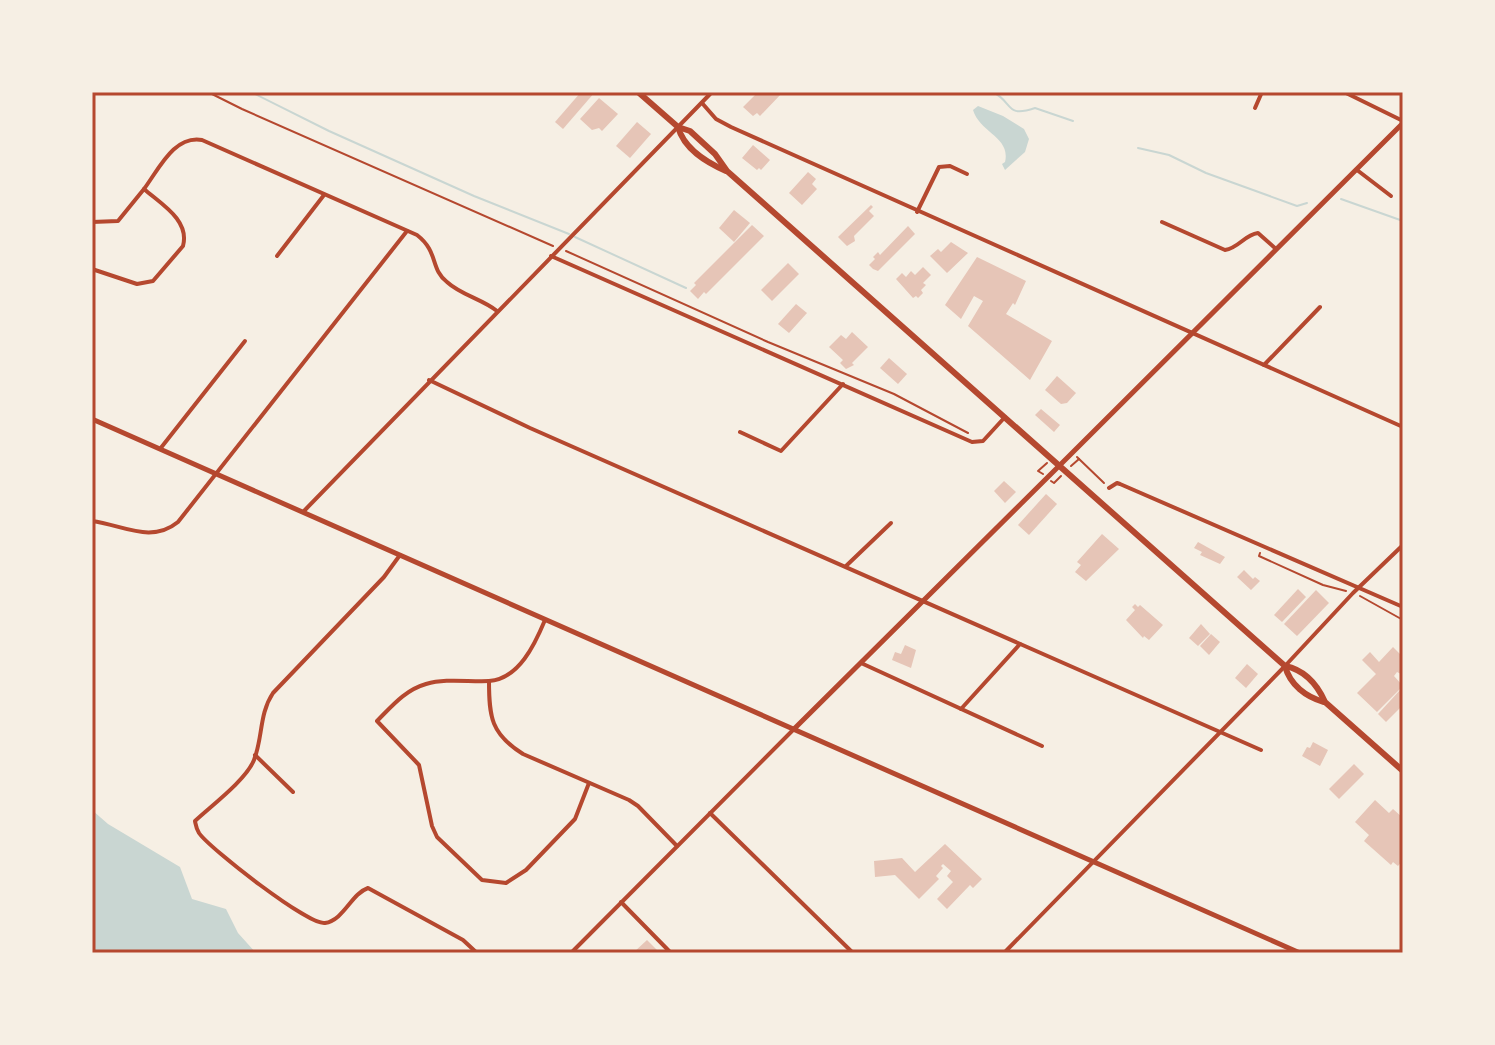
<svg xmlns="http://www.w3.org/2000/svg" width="1495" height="1045" viewBox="0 0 1495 1045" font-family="Jost,sans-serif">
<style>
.water{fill:#c9d6d2}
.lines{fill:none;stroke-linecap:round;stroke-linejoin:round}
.stream{stroke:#c9d6d2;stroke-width:2}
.building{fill:#e6c5b7}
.path{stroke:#b5482f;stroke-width:2}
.minor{stroke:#b5482f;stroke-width:4}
.tertiary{stroke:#b5482f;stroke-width:5}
.secondary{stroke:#b5482f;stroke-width:5}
.primary{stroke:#b5482f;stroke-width:6}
.neatline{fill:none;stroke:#b5482f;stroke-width:3}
</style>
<rect width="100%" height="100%" fill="#f6efe4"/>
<g class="water">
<path d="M978,106l25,10 21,13 5,10 -4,13 -20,18 -3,-6 3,-2c6,-25 -25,-29 -32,-52z"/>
<polygon points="92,810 108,824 180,867 192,899 226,909 238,933 256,953 92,953"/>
</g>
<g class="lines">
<g class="stream">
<polyline points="251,92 329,131 474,196 569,234"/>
<path d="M993,92c21,11 12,26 42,16l38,13"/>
<polyline points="1138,148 1169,155 1206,173 1297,206 1307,203"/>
<polyline points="1341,199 1403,221"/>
<polyline points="575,237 686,288"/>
</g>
</g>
<g class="building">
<polygon points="581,92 595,92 563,129 555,122"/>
<polygon points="758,92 783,92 760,116 757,113 753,116 743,107"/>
<polygon points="599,98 618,114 602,131 599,128 592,130 580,119"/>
<polygon points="637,122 651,134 630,158 616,146"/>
<polygon points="753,145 770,160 761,170 759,168 757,170 742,158"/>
<polygon points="808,172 816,179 812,184 817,189 802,205 789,193"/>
<polygon points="871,205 873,207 869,211 874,216 854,236 855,241 847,246 838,237"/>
<polygon points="734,210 750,223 734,242 719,228"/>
<polygon points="752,225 764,236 706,294 704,292 698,299 690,291 696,285 694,283"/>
<polygon points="908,226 915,234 878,271 873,269 869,265 875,259 873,257 878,252 880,255"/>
<polygon points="951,242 968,253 947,273 930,256 938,249 941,252"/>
<polygon points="977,257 1026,281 1015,305 1013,303 1006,314 1052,341 1030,380 968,326 983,301 974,296 961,319 945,305"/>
<polygon points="788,263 799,274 772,301 761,290"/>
<polygon points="923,267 931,275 923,283 926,285 921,290 923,293 918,298 916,296 913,298 896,279 902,273 906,277 911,271 915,275"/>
<polygon points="796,304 807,313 789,333 778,324"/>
<polygon points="852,332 868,347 852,363 854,365 846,369 840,363 843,360 829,347 841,335 846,339"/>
<polygon points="889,358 907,374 898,384 880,368"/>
<polygon points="1057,376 1076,393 1067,403 1061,404 1045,390"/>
<polygon points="1041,409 1060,425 1054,432 1035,415"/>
<polygon points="1004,481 1016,492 1005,503 994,491"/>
<polygon points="1046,494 1057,504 1029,535 1018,525"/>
<polygon points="1102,534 1119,549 1086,581 1075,572 1081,565 1077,562"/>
<polygon points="1198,542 1225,557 1220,564 1200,555 1202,552 1194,548"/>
<polygon points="1244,570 1253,579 1255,577 1260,581 1251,590 1237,577"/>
<polygon points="1298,589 1306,597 1282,622 1274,615"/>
<polygon points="1316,590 1329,603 1297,636 1284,624"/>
<polygon points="1135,604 1138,607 1140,605 1163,625 1149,640 1144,636 1143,638 1126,620 1135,610 1132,607"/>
<polygon points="1201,624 1210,634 1198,646 1189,638"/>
<polygon points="1211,634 1220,642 1209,655 1200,646"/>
<polygon points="905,645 916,650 911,668 892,660 895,652 901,654"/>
<polygon points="1393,647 1403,657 1403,675 1397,672 1394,676 1403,686 1377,712 1357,693 1376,674 1362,660 1370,652 1379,662"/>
<polygon points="1247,664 1258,674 1246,688 1235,678"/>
<polygon points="1401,689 1403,705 1386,722 1378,714"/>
<polygon points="1313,742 1328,750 1320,766 1302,756 1307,747 1310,748"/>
<polygon points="1354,764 1364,774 1339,799 1329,789"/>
<polygon points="1375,800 1389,813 1393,809 1403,818 1403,860 1398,866 1393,862 1391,865 1364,841 1369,835 1355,822"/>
<polygon points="945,844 982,879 973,888 970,885 947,909 937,899 953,882 947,876 951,871 943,864 941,866 943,868 936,876 939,879 919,899 895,875 875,877 874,861 902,858 915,872"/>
<polygon points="647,940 660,953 633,953"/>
</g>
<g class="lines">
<g class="path">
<polyline points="208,92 242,109 553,246"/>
<polyline points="566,251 768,342 894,394 968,433"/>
<polyline points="1077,457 1104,483"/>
<polyline points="1071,466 1079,459"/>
<polyline points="1043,474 1038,471 1047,463"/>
<polyline points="1051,481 1054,483 1061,476"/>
<polyline points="1260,553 1259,556 1323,585 1346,591"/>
<polyline points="1360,596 1403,620"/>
</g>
<g class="minor">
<polyline points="1344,92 1403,121"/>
<polyline points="702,103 716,119 731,127 1403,427"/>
<polyline points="1255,108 1262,92"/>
<polyline points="1357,170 1391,196"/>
<path d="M144,189c15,-20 30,-54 58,-49l215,95c22,17 13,34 30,47 14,13 35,17 50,29"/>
<polyline points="917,212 939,167 950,166 967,174"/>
<path d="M92,222l26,-1 26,-32c17,15 46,31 39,57l-30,35 -16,3 -45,-15"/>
<path d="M1162,222l63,28c14,-2 19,-15 33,-17l18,16"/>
<polyline points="277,256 324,195"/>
<polyline points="551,256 972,442 983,441 1005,417"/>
<polyline points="1264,365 1320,307"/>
<polyline points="429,380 530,428 1261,750"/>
<polyline points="740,432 781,451 843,384"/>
<polyline points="160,449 245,341"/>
<polyline points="1109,488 1117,483 1120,484 1403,607"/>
<polyline points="304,511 712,92"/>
<path d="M92,521c31,4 59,23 86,1l229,-291"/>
<path d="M400,555l-16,22 -111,116c-14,21 -10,44 -19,67 -8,20 -43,46 -59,61 1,5 1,7 4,12 10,15 110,93 126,90 19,-3 26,-29 43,-35l95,52 14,13"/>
<polyline points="846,566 891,523"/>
<path d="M545,620c-10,24 -26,59 -56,61 -21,1 -43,-3 -63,3 -21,6 -34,22 -49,37l42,44 13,61 5,11 45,43 24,3 20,-13 49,-51 14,-36"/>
<polyline points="861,663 1042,746"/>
<path d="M489,681c0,36 2,53 34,73l106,46 9,6 39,40"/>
<polyline points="961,709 1020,644"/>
<polyline points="255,755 293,792"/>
<polyline points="710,813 853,953"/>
<polyline points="621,902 671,953"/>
<polyline points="571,953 794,729"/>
<polyline points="1004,953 1285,666 1353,593 1403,545"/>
</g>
<g class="tertiary">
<polyline points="92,419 1300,953"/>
<polyline points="794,729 1059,466"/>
</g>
<polyline class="secondary" points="1059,466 1403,123"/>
<g class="primary">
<path d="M638,92l40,35 12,4 25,23 12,17 558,495c20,4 32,18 40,36l78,69"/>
<path d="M678,127c6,22 28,35 48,44"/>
<path d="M1285,666c5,19 21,31 39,36"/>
</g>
</g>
<rect width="1495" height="1045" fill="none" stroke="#f6efe4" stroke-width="188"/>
<rect x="94" y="94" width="1307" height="857" class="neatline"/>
</svg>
